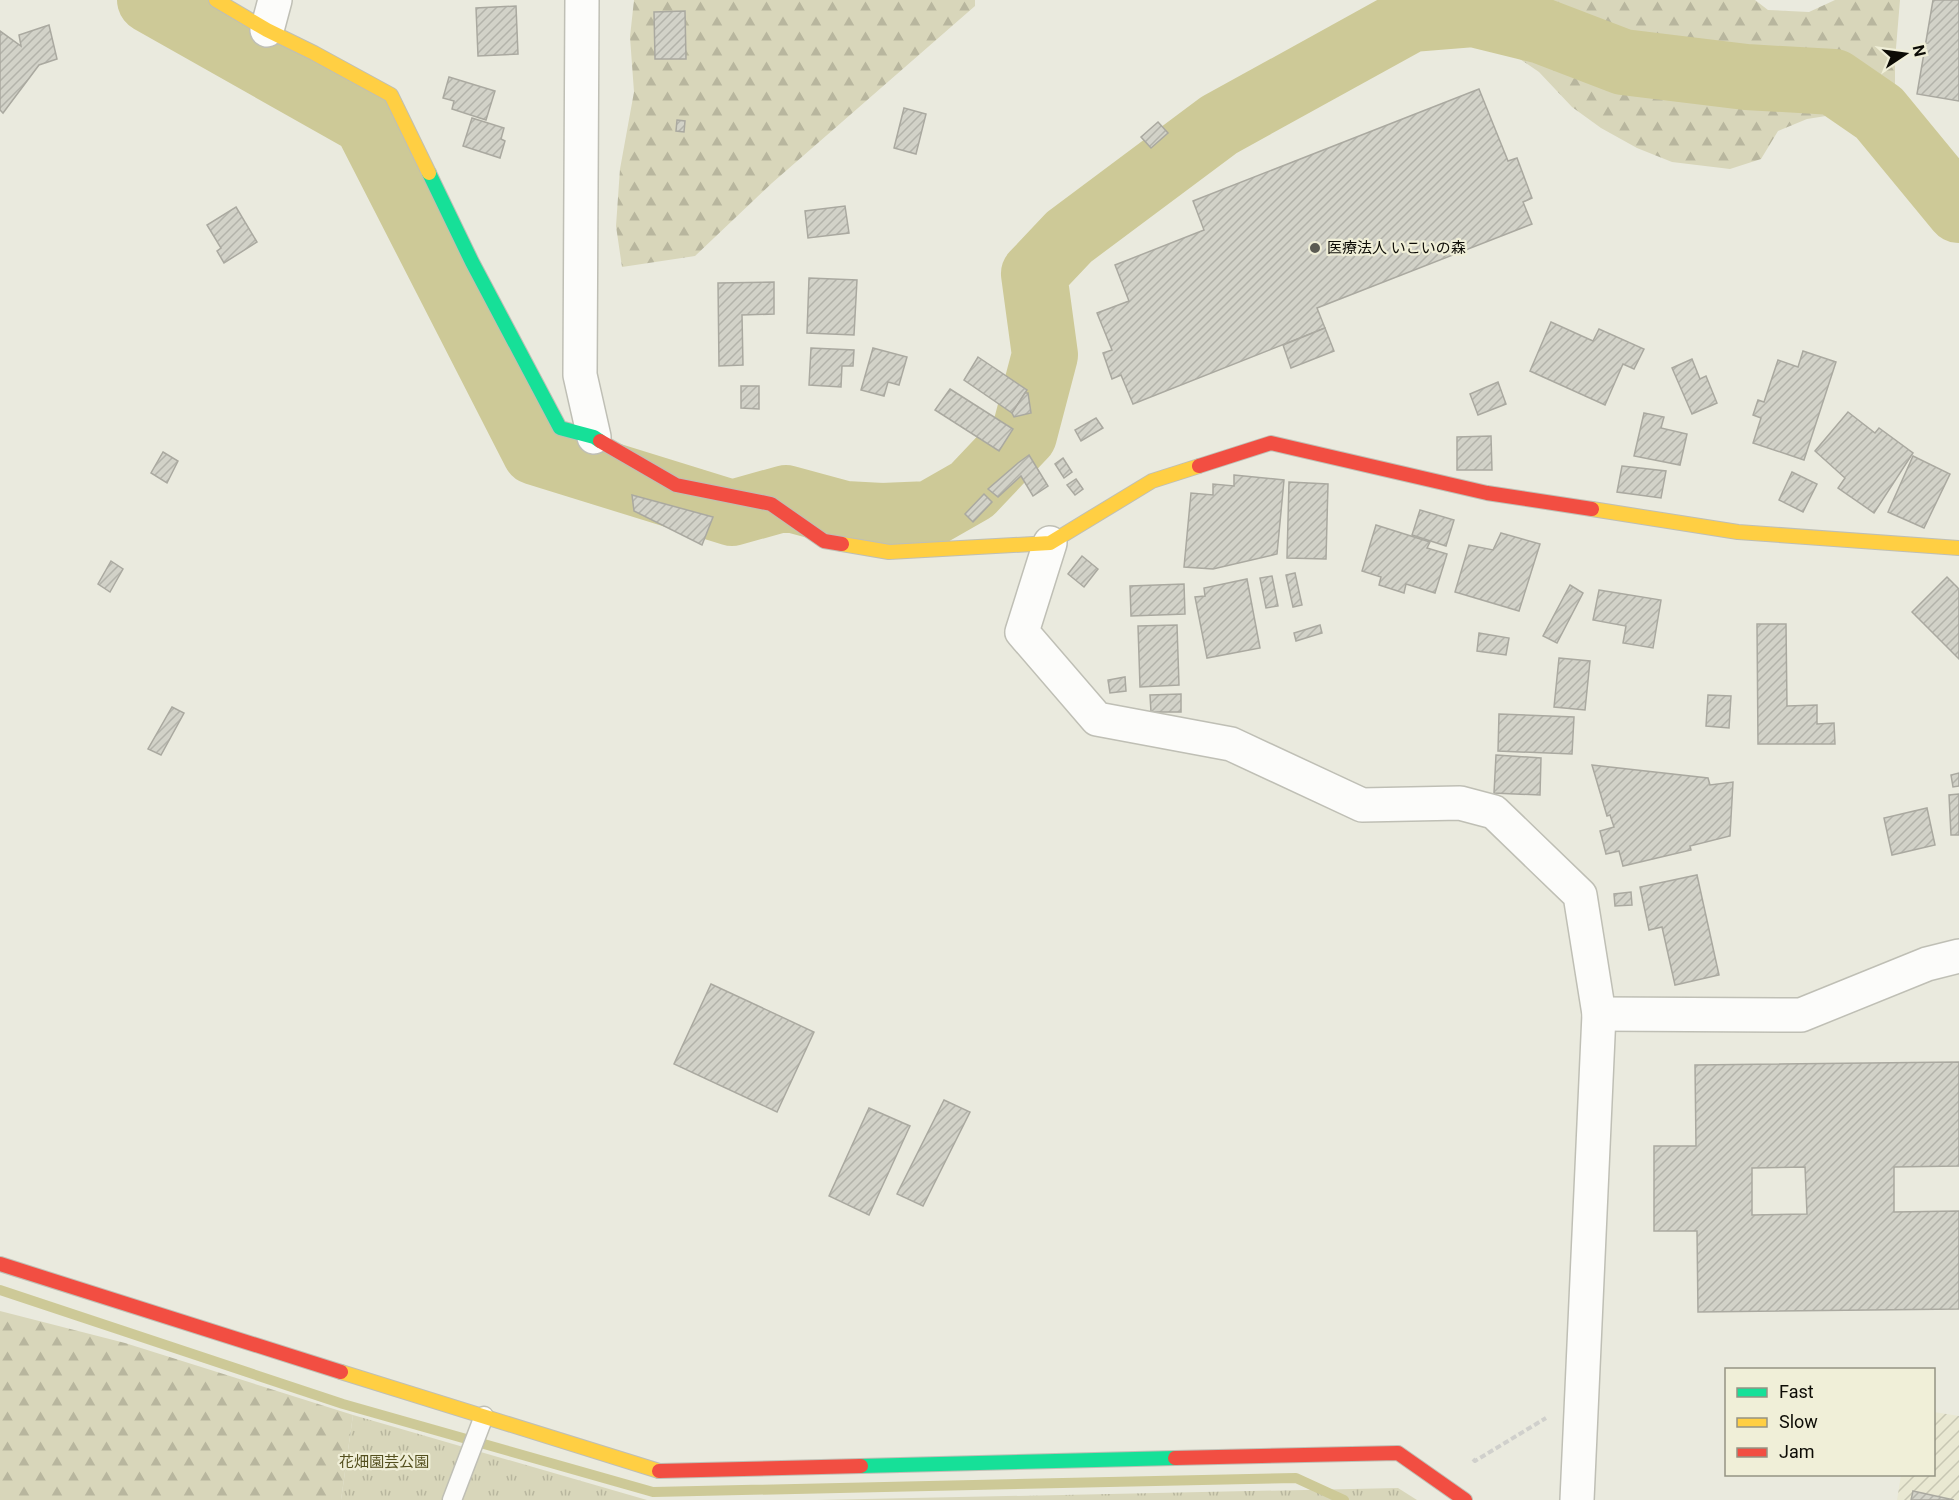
<svg xmlns="http://www.w3.org/2000/svg" width="1959" height="1500" viewBox="0 0 1959 1500" font-family="Roboto,'Noto Sans JP',sans-serif">
<style>
.industrial{fill:url(#industrial-furrows)}
.grass{fill:url(#grass-tufts)}
.forest{fill:url(#forest-firs)}
.lines{fill:none;stroke-linecap:round;stroke-linejoin:round}
.stream{stroke:#cdc997;stroke-width:10}
.river{stroke:#cdc997;stroke-width:66}
.building{fill:url(#building-hatch);stroke:#aaa9a0;stroke-width:1.5;fill-rule:evenodd}
.lane-casing{stroke:#bfbfb5;stroke-width:21}
.street-casing{stroke:#bfbfb5;stroke-width:36}
.fast-casing{stroke:#bfbfb5;stroke-width:16}
.slow-casing{stroke:#bfbfb5;stroke-width:16}
.jam-casing{stroke:#bfbfb5;stroke-width:16}
.path{stroke:#d0d0cc;stroke-width:4;stroke-dasharray:6 3;stroke-linecap:butt}
.lane{stroke:#fcfcfa;stroke-width:18}
.street{stroke:#fcfcfa;stroke-width:33}
.fast{stroke:#16e098;stroke-width:14}
.slow{stroke:#ffcf43;stroke-width:14}
.jam{stroke:#f24e42;stroke-width:14}
.poi-dot{fill:#5a5a52;stroke:#f0efd8;stroke-width:2}
.labels{text-anchor:middle;dominant-baseline:central;stroke-width:4.5;stroke-linejoin:round;paint-order:stroke}
.poi-label{font-size:15px;fill:#0d0c06;stroke:#f0efd8;text-anchor:start}
.park-label{font-size:15px;fill:#54501e;stroke:#f0efd8}
</style>
<defs>
<pattern id="industrial-furrows" width="10" height="10" patternUnits="userSpaceOnUse" patternTransform="scale(1.5)"><rect width="10" height="10" fill="#e9e8d2"/><path d="M-1 1l2-2M0 10L10 0M9 11l2-2" fill="none" stroke="#c7c6b3"/></pattern>
<pattern id="grass-tufts" width="24" height="20" patternUnits="userSpaceOnUse" patternTransform="scale(1.5)"><rect width="24" height="20" fill="#d8d6ba"/><path d="M3 7l-1-3M5 7V3M7 7l1-3M15 17l-1-3M17 17v-4M19 17l1-3" fill="none" stroke="#b8b69e"/></pattern>
<pattern id="forest-firs" width="22" height="20" patternUnits="userSpaceOnUse" patternTransform="scale(1.5)"><rect width="22" height="20" fill="#d8d6ba"/><path d="M5 1l3.5 6h-7zM16 11l3.5 6h-7z" fill="#b8b69e"/></pattern>
<pattern id="building-hatch" width="6" height="6" patternUnits="userSpaceOnUse" patternTransform="scale(1.5)"><rect width="6" height="6" fill="#d2d2c8"/><path d="M-1 1l2-2M0 6l6-6M5 7l2-2" fill="none" stroke="#b3b3aa"/></pattern>
</defs>
<rect width="100%" height="100%" fill="#eaeade"/>
<polygon class="industrial" points="1934,1412 1959,1416 1959,1500 1897,1500 1901,1475 1934,1474"/>
<g class="grass">
<polygon points="353,1415 647,1500 341,1500"/>
<polygon points="1398,1488 1417,1500 817,1500"/>
</g>
<g class="forest">
<polygon points="634,0 975,0 975,6 772,183 695,256 622,267 616,226 620,169 634,92 630,37"/>
<polygon points="1426,0 1755,0 1768,10 1809,12 1835,0 1900,0 1895,60 1895,92 1845,113 1807,119 1778,131 1761,159 1730,169 1672,162 1637,148 1601,128 1572,107 1539,72 1511,53 1482,45 1451,42 1437,33"/>
<polygon points="0,1311 125,1343 353,1415 341,1500 0,1500"/>
</g>
<g class="lines">
<polyline class="stream" points="0,1290 343,1404 653,1492 1296,1478 1344,1500"/>
<polyline class="river" points="150,0 366,122 535,452 732,513 786,498 845,514 882,516 930,514 972,490 1024,435 1045,355 1034,274 1069,237 1219,125 1411,19 1473,14 1542,31 1623,62 1746,77 1834,82 1879,113 1959,210"/>
</g>
<g class="building">
<polygon points="1933,0 1959,0 1959,101 1917,94"/>
<polygon points="516,6 518,54 478,56 476,8"/>
<polygon points="685,11 686,59 655,59 654,12"/>
<polygon points="49,25 57,59 39,65 3,113 0,110 0,31 21,46 19,35"/>
<polygon points="449,77 495,91 486,120 452,109 454,101 443,98"/>
<polygon points="1479,89 1508,161 1517,158 1532,198 1523,202 1532,224 1317,308 1325,328 1133,404 1121,375 1112,379 1103,353 1112,350 1097,313 1129,301 1115,265 1204,230 1193,201"/>
<polygon points="904,108 926,114 916,154 894,148"/>
<polygon points="472,118 504,128 501,139 505,141 500,158 463,146"/>
<polygon points="677,120 685,121 684,132 676,131"/>
<polygon points="1158,122 1168,133 1151,148 1141,137"/>
<polygon points="845,206 849,233 808,238 805,211"/>
<polygon points="236,207 257,242 224,263 217,251 221,248 207,225"/>
<polygon points="809,278 857,280 854,335 807,333"/>
<polygon points="774,282 774,314 742,315 743,365 719,366 718,283"/>
<polygon points="1551,322 1593,341 1599,329 1644,349 1634,369 1623,364 1605,405 1530,371"/>
<polygon points="1325,328 1334,351 1291,368 1283,345"/>
<polygon points="811,348 854,350 853,366 842,366 841,387 809,385"/>
<polygon points="873,348 907,357 899,385 888,382 884,396 861,390"/>
<polygon points="1803,351 1836,362 1804,460 1753,443 1761,418 1753,415 1758,400 1764,402 1778,360 1798,367"/>
<polygon points="978,357 1027,390 1012,413 964,380"/>
<polygon points="1692,359 1700,379 1706,376 1717,403 1692,414 1672,368"/>
<polygon points="1498,382 1506,404 1478,415 1470,394"/>
<polygon points="741,386 759,386 759,409 741,408"/>
<polygon points="950,389 1013,429 999,451 935,410"/>
<polygon points="1025,393 1028,393 1031,413 1014,417 1012,413"/>
<polygon points="1848,412 1875,433 1879,428 1913,453 1874,513 1838,488 1845,478 1815,451"/>
<polygon points="1644,413 1664,417 1661,428 1687,434 1680,465 1634,456"/>
<polygon points="1096,418 1103,428 1081,441 1075,430"/>
<polygon points="1491,436 1492,470 1457,470 1457,437"/>
<polygon points="163,452 178,461 167,483 151,473"/>
<polygon points="1029,455 1048,486 1033,496 1021,476 998,497 988,489 1018,463"/>
<polygon points="1913,456 1950,474 1924,528 1888,512"/>
<polygon points="1063,458 1072,472 1064,478 1055,464"/>
<polygon points="1622,466 1666,471 1661,498 1617,492"/>
<polygon points="1792,472 1817,484 1803,512 1779,500"/>
<polygon points="1234,475 1284,480 1277,554 1213,569 1184,567 1191,493 1213,495 1213,484 1234,486"/>
<polygon points="1076,479 1083,489 1075,495 1067,485"/>
<polygon points="1289,482 1328,484 1326,559 1287,558"/>
<polygon points="984,494 992,502 973,522 965,514"/>
<polygon points="632,495 713,517 702,545 634,511"/>
<polygon points="1420,510 1454,520 1446,546 1412,535"/>
<polygon points="1376,525 1430,542 1427,548 1447,554 1435,593 1406,584 1404,593 1379,585 1381,577 1362,571"/>
<polygon points="1501,533 1540,544 1519,611 1455,592 1469,545 1493,550"/>
<polygon points="1082,556 1098,569 1084,587 1068,574"/>
<polygon points="111,561 123,569 110,592 98,584"/>
<polygon points="1295,573 1302,605 1293,607 1286,575"/>
<polygon points="1272,576 1278,606 1266,608 1260,578"/>
<polygon points="1947,577 1959,589 1959,659 1912,612"/>
<polygon points="1247,579 1260,648 1207,658 1195,597 1205,596 1204,588"/>
<polygon points="1184,584 1185,614 1131,616 1130,586"/>
<polygon points="1570,585 1583,593 1557,643 1543,636"/>
<polygon points="1599,590 1661,600 1653,648 1623,643 1626,626 1593,620"/>
<polygon points="1757,624 1786,624 1787,706 1817,705 1817,724 1834,723 1835,744 1758,744"/>
<polygon points="1177,625 1179,685 1140,687 1138,626"/>
<polygon points="1320,625 1322,633 1296,641 1294,633"/>
<polygon points="1479,633 1509,638 1506,655 1477,651"/>
<polygon points="1559,658 1590,661 1585,710 1554,707"/>
<polygon points="1125,677 1126,691 1110,693 1108,680"/>
<polygon points="1181,694 1181,712 1151,712 1150,695"/>
<polygon points="1708,695 1731,696 1729,728 1706,726"/>
<polygon points="172,707 184,713 161,755 148,749"/>
<polygon points="1499,714 1574,717 1572,754 1498,751"/>
<polygon points="1496,755 1541,758 1540,795 1494,793"/>
<polygon points="1592,765 1708,778 1710,785 1733,782 1730,836 1690,846 1691,850 1623,866 1619,851 1606,854 1600,831 1614,827 1610,815 1607,816"/>
<polygon points="1959,773 1959,786 1953,787 1951,775"/>
<polygon points="1959,794 1959,835 1951,835 1949,795"/>
<polygon points="1927,808 1935,845 1892,855 1884,818"/>
<polygon points="1697,875 1719,975 1675,985 1662,927 1649,930 1640,887"/>
<polygon points="1631,892 1632,905 1615,906 1614,894"/>
<polygon points="711,984 814,1032 777,1112 674,1064"/>
<path d="M1959,1062v104l-65,1v45l65,-1v98l-261,3 -1,-81h-43v-85h42l-1,-81zM1805,1167l2,47 -55,1v-47z"/>
<polygon points="944,1100 970,1112 923,1206 897,1194"/>
<polygon points="869,1108 910,1126 869,1215 829,1196"/>
<polygon points="1913,1491 1954,1500 1911,1500"/>
</g>
<g class="lines">
<g class="lane-casing">
<polyline id="lane" points="452,1500 484,1416"/>
</g>
<g class="street-casing">
<g id="street">
<polyline points="582,0 580,375 594,437"/>
<polyline points="267,30 275,0"/>
<polyline points="1050,543 1022,632 1097,719 1231,744 1362,805 1460,803 1494,812 1580,895 1599,1014 1577,1500"/>
<polyline points="1599,1014 1801,1015 1927,964 1959,956"/>
</g>
</g>
<g class="fast-casing">
<g id="fast">
<polyline points="429,173 472,262 560,428 594,437 600,441"/>
<polyline points="861,1466 1175,1458"/>
</g>
</g>
<g class="slow-casing">
<g id="slow">
<polyline points="216,0 267,30 314,53 391,95 429,173"/>
<polyline points="1592,509 1738,532 1959,548"/>
<polyline points="842,544 889,552 1050,543 1152,481 1199,466"/>
<polyline points="341,1372 659,1471"/>
</g>
</g>
<g class="jam-casing">
<g id="jam">
<polyline points="600,441 676,485 771,504 824,541 842,544"/>
<polyline points="1199,466 1271,443 1487,493 1592,509"/>
<polyline points="0,1264 341,1372"/>
<polyline points="1175,1458 1398,1453 1465,1500"/>
<polyline points="659,1471 861,1466"/>
</g>
</g>
<polyline class="path" points="1473,1459 1475,1461 1546,1418"/>
<use href="#lane" class="lane"/>
<use href="#street" class="street"/>
<use href="#fast" class="fast"/>
<use href="#slow" class="slow"/>
<use href="#jam" class="jam"/>
</g>
<circle class="poi-dot" cx="1315" cy="248" r="6"/>
<g class="labels">
<g class="poi-label">
<text x="1327" y="248">医療法人 いこいの森</text>
</g>
<g class="park-label">
<text x="384" y="1462">花畑園芸公園</text>
</g>
</g>
<rect x="1725" y="1368" width="210" height="108" fill="#f0efd8" stroke="#959484" stroke-width="1.5"/>
<rect x="1737" y="1388" width="30" height="9" fill="#16e098" stroke="#959484" stroke-width="1.5"/>
<text x="1779" y="1398" font-size="18" fill="#0d0c06">Fast</text>
<rect x="1737" y="1418" width="30" height="9" fill="#ffcf43" stroke="#959484" stroke-width="1.5"/>
<text x="1779" y="1428" font-size="18" fill="#0d0c06">Slow</text>
<rect x="1737" y="1448" width="30" height="9" fill="#f24e42" stroke="#959484" stroke-width="1.5"/>
<text x="1779" y="1458" font-size="18" fill="#0d0c06">Jam</text>
<g transform="translate(1905 54) rotate(77)" stroke="#f0efd8" stroke-width="4.5" paint-order="stroke">
<path d="M0-4.5L10 22L0 15L-10 22Z" fill="#0d0c06"/>
<text y="-9" font-size="16" font-weight="bold" text-anchor="middle" fill="#0d0c06">N</text>
</g>
</svg>
